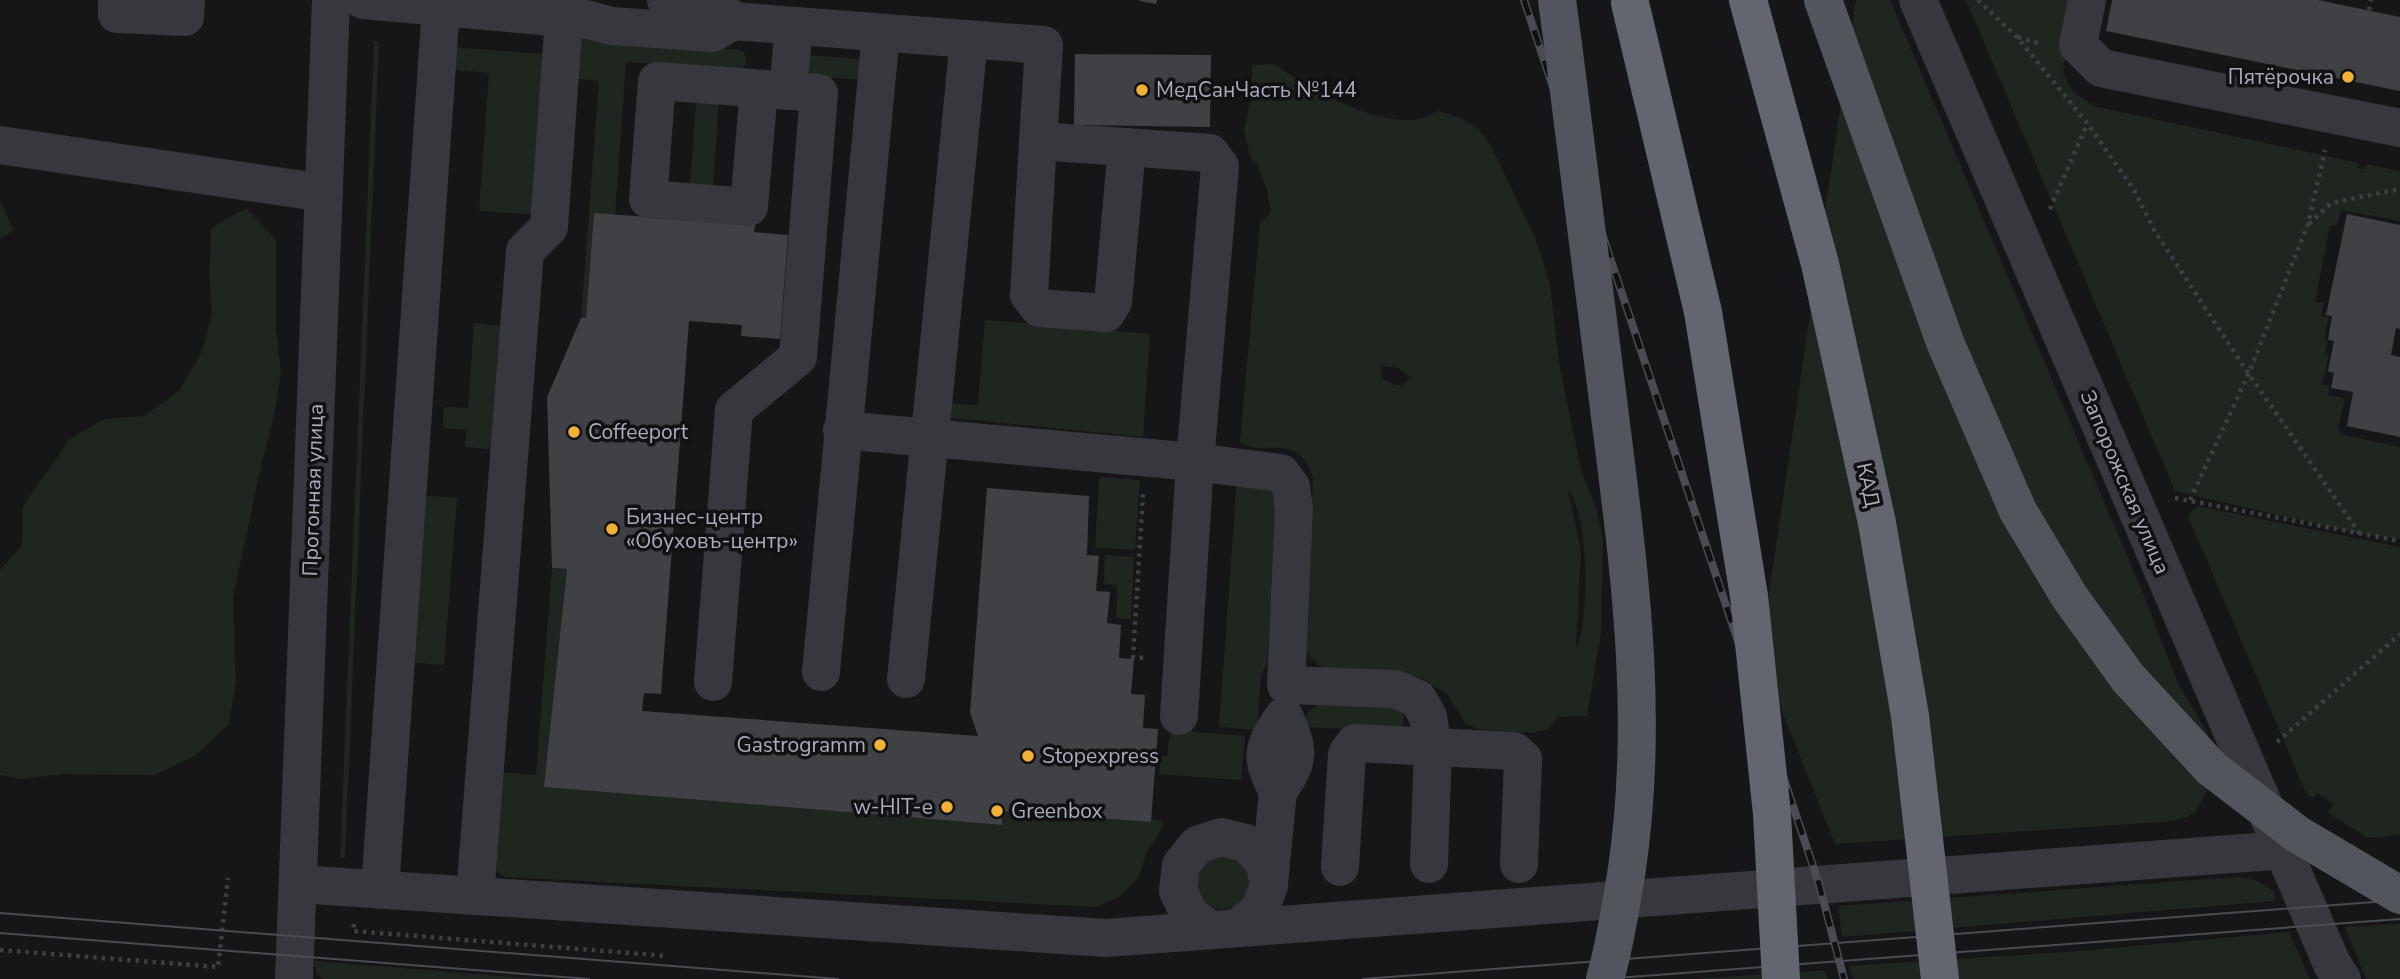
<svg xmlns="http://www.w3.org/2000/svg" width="2400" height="979" viewBox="0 0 2400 979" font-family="'Nunito Sans',sans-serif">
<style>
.green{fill:#1e261f;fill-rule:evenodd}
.building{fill:#404145}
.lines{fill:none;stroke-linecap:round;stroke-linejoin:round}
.path{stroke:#3d3f44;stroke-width:4.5;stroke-dasharray:3.5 5;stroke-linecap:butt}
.minor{stroke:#37383d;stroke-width:38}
.highway{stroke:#63666e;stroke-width:38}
.tram{stroke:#4a4c52;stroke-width:2}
.rail-casing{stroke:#4a4c52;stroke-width:8}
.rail{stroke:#111113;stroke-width:5;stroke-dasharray:16;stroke-linecap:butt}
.major-bridge{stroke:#53555c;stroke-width:38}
.highway-bridge{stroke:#63666e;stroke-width:38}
.poi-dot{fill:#f2b134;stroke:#111113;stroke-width:2.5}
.labels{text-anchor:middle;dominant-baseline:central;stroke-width:7;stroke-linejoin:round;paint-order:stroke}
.poi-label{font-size:21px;fill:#a8adb8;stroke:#111113;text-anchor:start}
.street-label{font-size:21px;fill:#a8adb8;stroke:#111113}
</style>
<rect width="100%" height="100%" fill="#161618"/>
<g class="green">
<polygon points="1856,0 1890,0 2141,588 2178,683 2224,762 2194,814 2175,821 1835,844 1764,666 1769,594"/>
<polygon points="1966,0 2072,0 2063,74 2072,90 2093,106 2359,163 2358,168 2364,169 2366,164 2400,171 2400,221 2341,210 2337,226 2330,225 2315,302 2324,303 2321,316 2328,318 2324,340 2328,342 2325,353 2329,354 2322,385 2329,386 2328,395 2345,398 2338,429 2344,435 2400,447 2400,539 2360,534 2175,491"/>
<path d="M571,37l170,13c7,7 7,14 -1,20l-114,-8 -11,153 -21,-1 -8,104h-5l18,-237 -31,-3z"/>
<polygon points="374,41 379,42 345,858 340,858"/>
<polygon points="450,47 556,55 538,215 479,211 489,73 449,69"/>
<polygon points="810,55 868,60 866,80 808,76"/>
<path d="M1274,64c32,22 104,64 145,55 6,-1 13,-6 20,-8l21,7 19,11 12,17 44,91 15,47 9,78 22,108 15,38 7,31 -2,94 -14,83 -29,1 -10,12 -14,4 -57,-4 -11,-5 -19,-30 -24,-15 -25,-7 -73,-4 -7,-3 -12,-13 7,-174c-16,-50 -53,-18 -73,-37l20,-218 11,-10 -4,-23 -9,-24 -8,-10 -6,-25 7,-34 1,-32zM1382,366l16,2 12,9 -8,9 -9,-2 -13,-7zM1568,491c21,17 22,135 8,157l5,-98z"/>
<polygon points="696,101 719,102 713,187 690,185"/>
<polygon points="0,201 14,230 0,239"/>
<polygon points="246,208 276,240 276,328 281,373 273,420 262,462 233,597 236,681 229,724 195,756 154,775 63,774 21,779 0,775 0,570 22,545 23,506 70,439 104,419 144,416 179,391 201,354 212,314 209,274 211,228"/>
<polygon points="985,320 1150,334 1143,437 944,417 945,403 978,405"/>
<polygon points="474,323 502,326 492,449 465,447 466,430 443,428 444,407 468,408"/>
<polygon points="1099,477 1140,480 1135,550 1095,548"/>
<path d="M1237,479c23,6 33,4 41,28l-11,156 -6,13 -4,54 -38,-3z"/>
<polygon points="417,495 457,498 444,665 405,662"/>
<polygon points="2197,506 2400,547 2400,835 2368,838 2328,813 2333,803 2317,793 2313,798 2306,793 2188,516"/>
<polygon points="1105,555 1134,557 1131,619 1116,618 1117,585 1104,584"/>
<polygon points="552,568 567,569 545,787 1001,825 1002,811 1150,822 1151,819 1163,821 1161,830 1147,852 1139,877 1120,896 1097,907 505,877 494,869 501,772 536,775"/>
<polygon points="1317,705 1396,706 1404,713 1403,725 1393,731 1303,727 1307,713"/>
<polygon points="1170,730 1245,736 1241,780 1159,774 1161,756 1167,756"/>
<circle cx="1223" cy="882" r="27"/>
<polygon points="2236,877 2254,880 2273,890 2276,901 1842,937 1838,906"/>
<polygon points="2400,924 2400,979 2366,979 2345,927"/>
<polygon points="2289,932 2310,979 1853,979 1849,966 2080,951"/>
<polygon points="314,961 538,979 324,979 317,974"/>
<polygon points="1824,970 1828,979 1696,979"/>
</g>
<g class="building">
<polygon points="1139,0 1157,0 1156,4 1139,1"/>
<polygon points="2112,0 2318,0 2400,17 2400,91 2106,31"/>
<polygon points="1075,54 1211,55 1210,127 1074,125"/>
<polygon points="594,213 755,225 754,232 788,235 780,339 741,336 742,325 689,321 661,694 644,693 642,711 978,736 970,713 987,488 1089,496 1087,555 1099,556 1096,591 1110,592 1107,623 1121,625 1119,658 1134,659 1131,694 1145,695 1143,728 1158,729 1151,822 1002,811 1002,825 544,787 567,569 552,568 547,397 581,318 586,318"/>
<polygon points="2347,214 2400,225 2400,329 2396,328 2391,355 2400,357 2400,437 2347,426 2353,392 2331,388 2334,373 2328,371 2334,341 2328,340 2332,316 2326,315"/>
</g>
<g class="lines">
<g class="path">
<polyline points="1978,0 2017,37 2087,123 2134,190 2154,230 2244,367 2360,534"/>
<polyline points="2369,10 2371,0"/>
<polyline points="2018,37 2040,44"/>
<polyline points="2050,209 2087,124"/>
<polyline points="2309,224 2331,203 2400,189"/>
<polyline points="1143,494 1133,657 1144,658"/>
<polyline points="2175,498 2400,541"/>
<polyline points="2190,500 2249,373 2308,224 2325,150"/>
<polyline points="2277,742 2400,634"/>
<polyline points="354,924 353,931 667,956"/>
<polyline points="0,950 218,967 228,878"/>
</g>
<g class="minor">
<polyline points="117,0 117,14 185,17 186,0"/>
<polyline points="363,0 564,18 577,17 612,26 713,33 733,21 715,4 666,0"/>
<polyline points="1918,0 2332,964 2342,979"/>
<polyline points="2087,0 2078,45 2101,68 2400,128"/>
<polyline points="733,21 1044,45 1038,141 1210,153 1220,166 1195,462 1179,716"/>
<polyline points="788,91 794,26"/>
<polyline points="1038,141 1029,295 1039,308 1106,313 1113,302 1127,147"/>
<polyline points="0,145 324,193"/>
<polyline points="842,430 1195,462 1281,473 1291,487 1294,508 1286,685 1395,689 1418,699 1428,717 1433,747 1429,864"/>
<polyline points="821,672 881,33"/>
<polyline points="906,679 969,39"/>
<polyline points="713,682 734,410 798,357 819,93 657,81 648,199 749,207 759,89"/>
<path d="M1284,716c15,34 17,44 -6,75 -19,-34 -16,-43 6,-75z"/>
<polyline points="1340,867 1347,754 1355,743 1514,751 1523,759 1519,864"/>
<polyline points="298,884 1106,938 2285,850"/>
<polyline points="1269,884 1278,791"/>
<polyline points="380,890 441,7"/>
<polyline points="475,896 525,251 549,227 564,18"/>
<polyline points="1211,930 1189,914 1178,891 1181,865 1197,845 1221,837 1246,843 1264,861 1269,886 1259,911 1237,928"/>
<polyline points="294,979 331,0"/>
</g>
<polyline class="highway" points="1748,0 1820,264 1877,523"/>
<g class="tram">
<polyline points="0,913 838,979"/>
<polyline points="0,933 589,979"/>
<polyline points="1363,979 2400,900"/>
<polyline points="1603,979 2400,919"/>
</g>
<g class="rail-casing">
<polyline id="rail" points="1524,0 1819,884 1844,979"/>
</g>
<use href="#rail" class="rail"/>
<g class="major-bridge">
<path d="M1557,0c18,133 35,266 51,400 20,162 43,312 18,475 -6,35 -11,70 -21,104"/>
<polyline points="1823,0 1945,342 2018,511 2069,596 2128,678 2211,768 2297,834 2400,895"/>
</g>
<g class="highway-bridge">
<polyline points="1630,3 1703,312 1749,596 1772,814 1781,979"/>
<polyline points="1877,523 1910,716 1940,979"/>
</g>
</g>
<g class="poi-dot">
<circle cx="2348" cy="77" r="7"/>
<circle cx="1142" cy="90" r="7"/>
<circle cx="574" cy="432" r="7"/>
<circle cx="612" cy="529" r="7"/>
<circle cx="880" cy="745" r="7"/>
<circle cx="1028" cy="756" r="7"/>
<circle cx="947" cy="807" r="7"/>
<circle cx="997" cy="811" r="7"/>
</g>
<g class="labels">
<g class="poi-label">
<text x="2334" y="77" text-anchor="end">Пятёрочка</text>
<text x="1156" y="90">МедСанЧасть №144</text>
<text x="588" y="432">Coffeeport</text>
<text x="626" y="517">Бизнес-центр<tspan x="626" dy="24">«Обуховъ-центр»</tspan></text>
<text x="866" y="745" text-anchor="end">Gastrogramm</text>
<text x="1042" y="756">Stopexpress</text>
<text x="933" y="807" text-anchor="end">w-HIT-e</text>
<text x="1011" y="811">Greenbox</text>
</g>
<g class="street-label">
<text transform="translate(2125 482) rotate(67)">Запорожская улица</text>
<text transform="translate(1868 485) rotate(78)">КАД</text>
<text transform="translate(313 490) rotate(-88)">Прогонная улица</text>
</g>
</g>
</svg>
